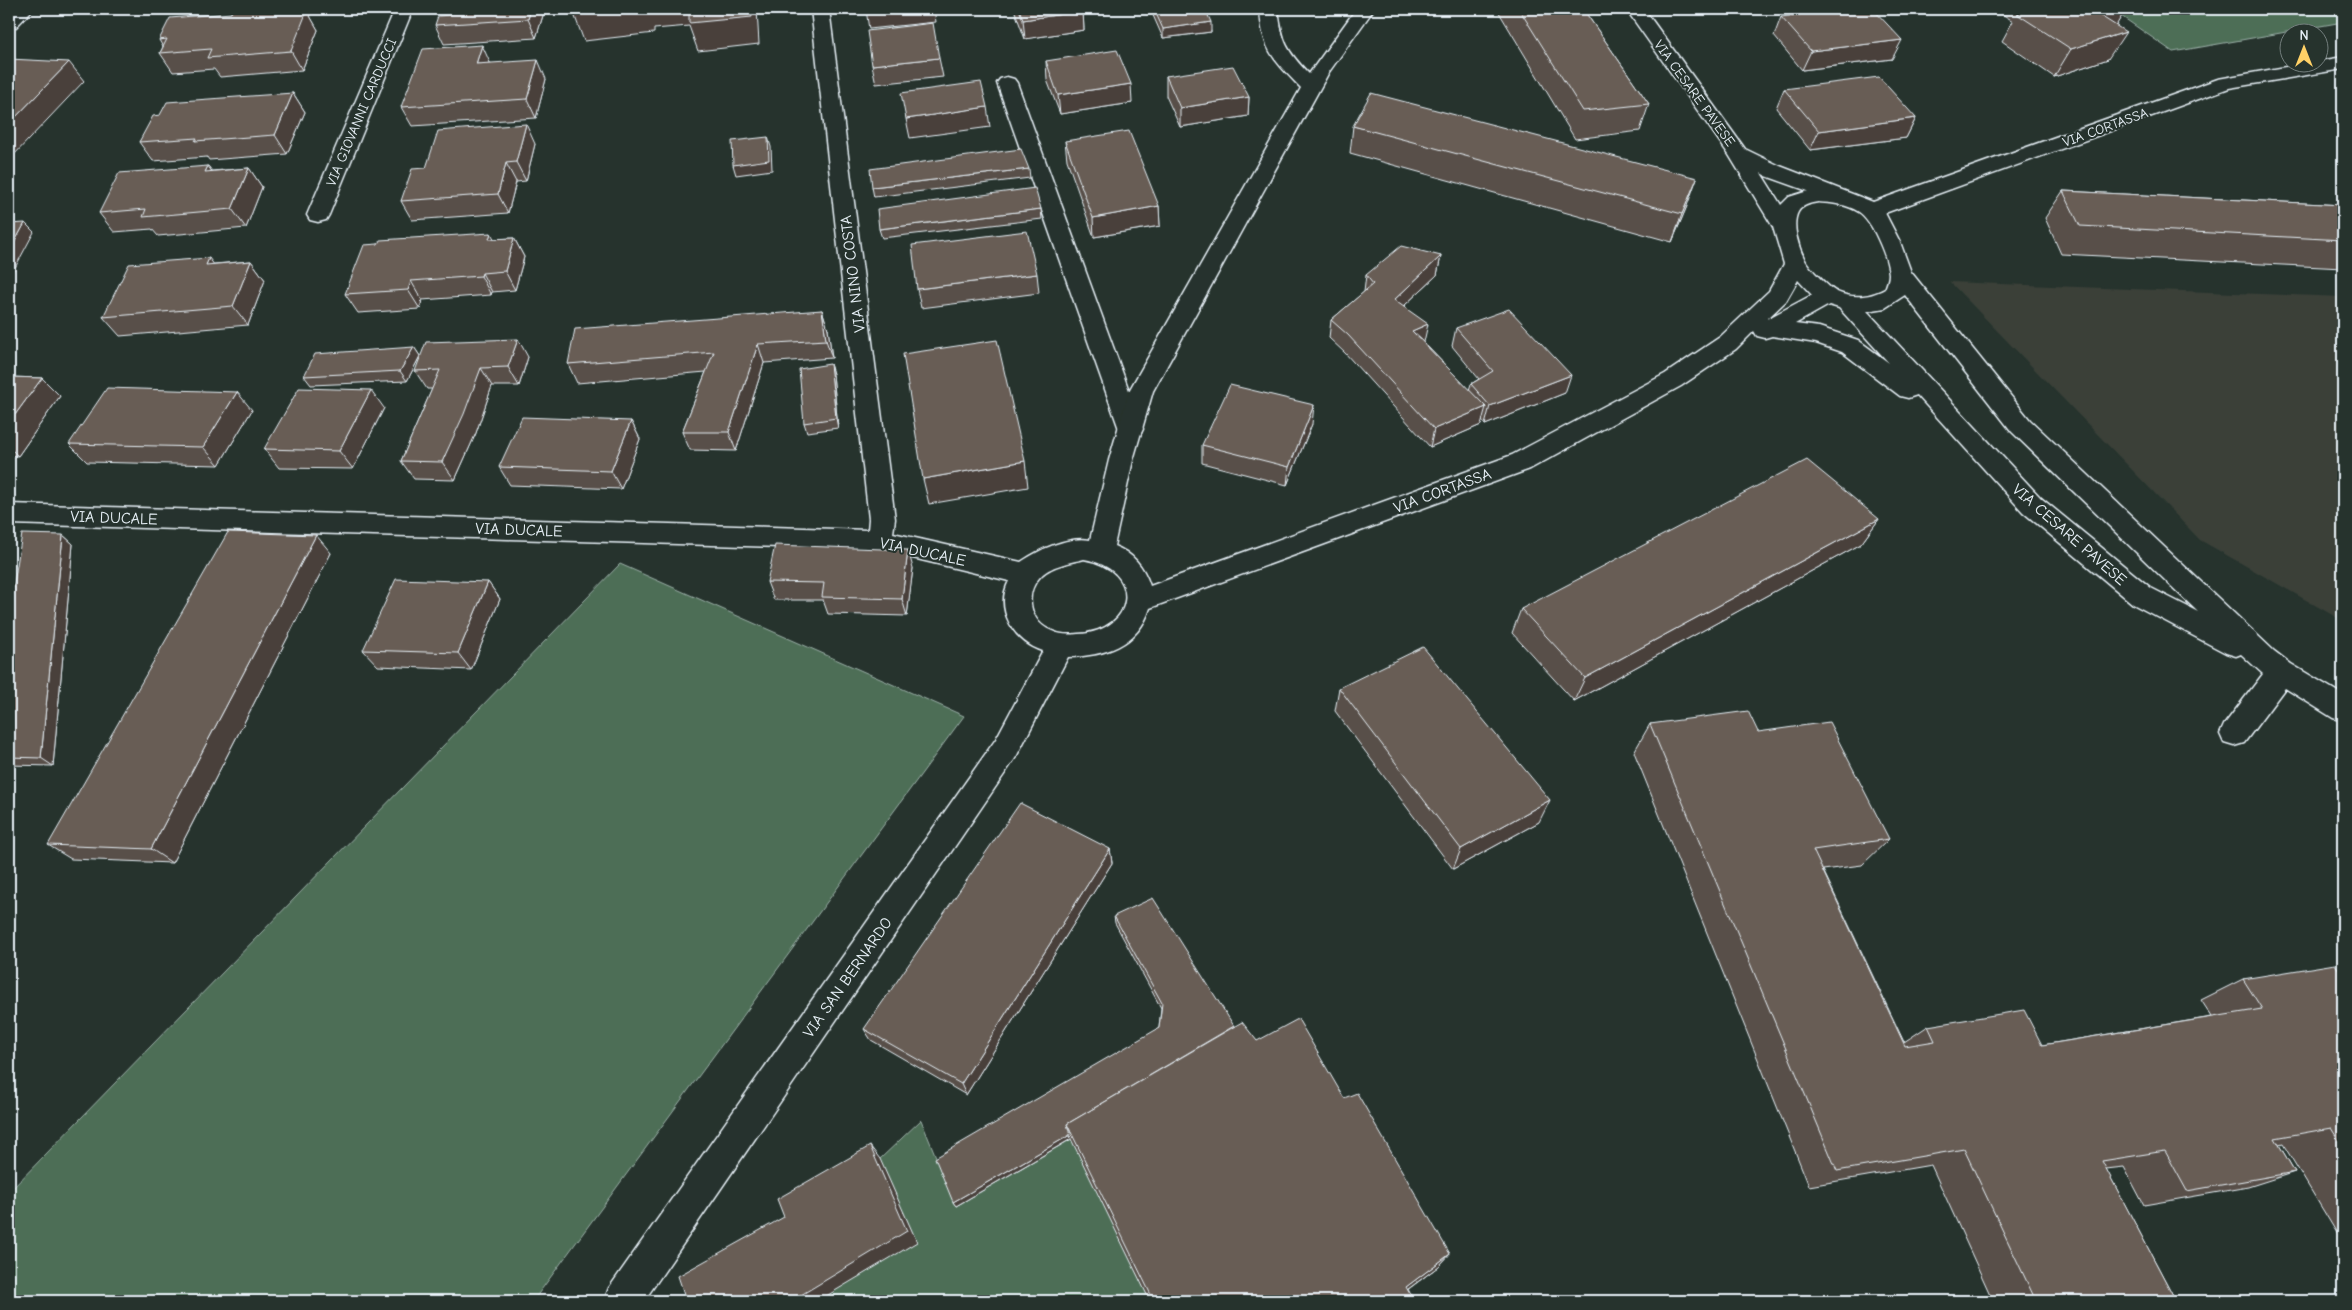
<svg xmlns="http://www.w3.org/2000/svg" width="2352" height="1310" viewBox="0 0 2352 1310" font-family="'Comic Neue',sans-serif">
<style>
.built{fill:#3a4039}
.green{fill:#4e6e57;stroke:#9bb0a8}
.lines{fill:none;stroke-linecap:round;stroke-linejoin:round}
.service-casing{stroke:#e8f1f8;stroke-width:3}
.minor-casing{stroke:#e8f1f8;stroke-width:3}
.tertiary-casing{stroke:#e8f1f8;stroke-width:3}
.service{fill:#26332d;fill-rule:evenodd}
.minor{fill:#26332d;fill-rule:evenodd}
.tertiary{fill:#26332d;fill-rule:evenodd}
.wall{fill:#595048;stroke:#e8f1f8}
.shaded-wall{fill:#49413b;stroke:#e8f1f8}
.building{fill:#685d54;stroke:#e8f1f8}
.labels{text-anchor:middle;stroke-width:4;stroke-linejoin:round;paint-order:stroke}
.far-street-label{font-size:14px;fill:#e8f1f8;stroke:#26332d}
.street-label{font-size:16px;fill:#e8f1f8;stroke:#26332d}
</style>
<rect width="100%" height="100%" fill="#26332d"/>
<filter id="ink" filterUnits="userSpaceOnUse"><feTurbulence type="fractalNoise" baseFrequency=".02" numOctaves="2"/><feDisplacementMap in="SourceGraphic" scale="10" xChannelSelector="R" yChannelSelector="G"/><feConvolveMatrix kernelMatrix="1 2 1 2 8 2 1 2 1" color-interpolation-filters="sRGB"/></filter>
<g filter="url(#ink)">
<polygon class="built" points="1950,282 2343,297 2343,621 2200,540"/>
<g class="green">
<polygon points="2111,9 2343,9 2343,22 2173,52"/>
<polygon points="620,564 964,716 533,1301 9,1301 9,1192"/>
<polygon points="1239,1042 1350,1111 1439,1266 1397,1298 1398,1301 701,1301 797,1228 790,1210 880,1159 921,1120 956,1206"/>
</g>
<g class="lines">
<g class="service-casing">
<polygon id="service" points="1007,77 1014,79 1017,83 1143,429 1140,435 1131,438 1122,435 1119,429 997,83 1000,79"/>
</g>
<g class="minor-casing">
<g id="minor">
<polygon points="395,9 413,9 329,215 326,220 318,222 310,220 307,215"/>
<path d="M811 9H829L895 519 893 533 1021 562C1039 550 1068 536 1090 540L1109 460 1129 391 1301 88C1274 60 1262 50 1260 9H1278C1282 42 1286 50 1309 74L1356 9H1374L1329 72 1153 391 1133 460 1114 546C1133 553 1144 567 1150 586L1512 455 1665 374 1720 337 1769 291 1784 264 1773 227 1729 155 1626 9H1644L1745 149 1780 166 1873 202 2218 79 2343 57V69L2229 88 1885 213 1900 242 1911 272 2030 420 2274 651 2291 664 2343 695V721L2333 718 2285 688 2244 743 2234 746 2224 743 2220 734 2224 725 2263 674 2241 654 2236 656 2226 653 2133 604 2023 512 1917 395 1908 398 1900 396 1842 352 1816 343 1772 336 1765 338 1757 336 1754 331 1736 349 1681 386 1530 469 1150 608C1138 646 1104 656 1068 657L1016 757 644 1301H604L609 1288 996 739 1043 651C1015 642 994 610 1009 581L879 550 9 524V504L868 530 869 519ZM1761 173 1766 176 1808 191 1789 197 1781 205ZM1818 202C1832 203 1847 204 1859 212 1872 220 1888 258 1889 274 1889 279 1887 284 1885 289 1871 297 1853 299 1837 292 1831 290 1808 267 1805 260 1799 248 1791 225 1798 212 1802 205 1811 203 1818 202ZM1798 280 1812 295 1767 319 1786 301ZM1905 295 2012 432 2198 612 2151 588 2041 498 1867 311 1885 308ZM1829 305 1839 308 1889 363 1858 340 1819 327 1795 324ZM1084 559C1145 570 1135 632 1078 634 1068 635 1061 635 1052 631 1030 623 1024 595 1039 578 1050 565 1069 563 1084 559Z"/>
</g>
</g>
<g class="tertiary-casing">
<polygon id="tertiary" points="14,9 33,9 16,27 9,29 9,13"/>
</g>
<use href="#service" class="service"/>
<use href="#minor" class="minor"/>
<use href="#tertiary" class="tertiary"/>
</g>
<g class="wall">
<polygon points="233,9 306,9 318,30 302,70 220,77 214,69 173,72 160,53 163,47 159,40 231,13"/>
<polygon points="545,9 536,38 444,44 435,25"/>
<polygon points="1014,9 1082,9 1083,11 1084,30 1025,39"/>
<polygon points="1152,9 1205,9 1211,32 1163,38 1152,13"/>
<polygon points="1497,9 1583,9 1649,104 1640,131 1575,139"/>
<polygon points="1994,9 2126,9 2116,25 2108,59 2054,77 2002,41 2013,21"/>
<polygon points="1781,17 1892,59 1802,70 1774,36"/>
<polygon points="939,58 943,77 876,84 872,65"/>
<polygon points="1046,61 1132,103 1060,114 1047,80"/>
<polygon points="490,63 546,79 536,118 412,126 401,107"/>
<polygon points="1166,76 1249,97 1248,116 1180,127 1166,96"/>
<polygon points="1784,89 1916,118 1906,138 1810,150 1776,108"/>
<polygon points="293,93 305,112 287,154 209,160 207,157 153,161 139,142 160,115"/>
<polygon points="1353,126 1687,206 1672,242 1350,153"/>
<polygon points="1065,141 1159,206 1160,226 1094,237 1067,160"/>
<polygon points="535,144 526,181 516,182 508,213 412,220 401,201 426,168"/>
<polygon points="208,166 212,171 249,168 262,187 246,228 158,236 152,229 114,232 99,213"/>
<polygon points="1029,169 1030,178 874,197 872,187"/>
<polygon points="2063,191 2343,205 2343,268 2061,254 2045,218"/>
<polygon points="1041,209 1042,219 882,238 879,229"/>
<polygon points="514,238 524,257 515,290 492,292 491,295 422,300 420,309 358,313 345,294 494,239"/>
<polygon points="1441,256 1437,275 1404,306 1424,343 1469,390 1471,384 1479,379 1452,346 1456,328 1565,393 1485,425 1482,421 1481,425 1430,447 1345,353 1329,338 1331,320 1364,292 1366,275"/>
<polygon points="251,261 265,280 248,325 120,336 103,317 214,264"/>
<polygon points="1037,274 1039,293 921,308 917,289"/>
<polygon points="822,310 828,329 832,358 764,363 736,451 690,450 682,432 706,372 577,383 568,364"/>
<polygon points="414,347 420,356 407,381 311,385 304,376"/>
<polygon points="528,357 519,386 492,386 476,433 455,480 414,479 401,461 432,389 427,389 415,371"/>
<polygon points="830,364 833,374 838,428 807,432 804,423"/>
<polygon points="9,377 42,378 60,396 18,456 9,455"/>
<polygon points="384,408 353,469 279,468 264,449"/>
<polygon points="252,410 219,465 87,462 69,444"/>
<polygon points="631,421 640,439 621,489 510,485 499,467"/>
<polygon points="1312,424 1287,485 1202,463 1202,445"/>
<polygon points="1879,519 1861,544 1574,701 1512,633 1521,609"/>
<polygon points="63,535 73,544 53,766 9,765 9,615"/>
<polygon points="331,553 172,863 71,859 48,845"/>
<polygon points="913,568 907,616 828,614 823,600 774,600 767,582"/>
<polygon points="488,582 500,599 471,670 378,666 363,650"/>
<polygon points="1339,688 1539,822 1453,869 1335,711"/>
<polygon points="1650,724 1758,732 1889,839 1862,865 1823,870 1904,1042 1928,1026 2042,1045 2212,1017 2201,1000 2243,979 2343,976 2343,1243 2283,1144 2279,1145 2295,1172 2248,1187 2144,1205 2124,1167 2106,1169 2176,1301 1993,1301 1931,1165 1809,1186 1634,752"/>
<polygon points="1110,849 1112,863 966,1095 871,1040 864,1029"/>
<polygon points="1114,916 1234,1026 1257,1041 1344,1098 1450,1254 1439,1266 1408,1289 1414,1301 1150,1301 1071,1139 956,1206 953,1202 1159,1028 1161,1008 1115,923"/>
</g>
<g class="shaded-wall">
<polygon points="297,9 306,9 318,30 302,70 291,51 295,12"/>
<polygon points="531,9 545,9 536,38 528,19"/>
<polygon points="619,9 757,9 759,44 698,51 689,26 654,29 654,33 584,41 574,14"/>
<polygon points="879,9 934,9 936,22 869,29 866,10"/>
<polygon points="2120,9 2126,9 2111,34 2099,15"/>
<polygon points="1083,11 1084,30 1025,39 1023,20"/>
<polygon points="1211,22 1211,32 1163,38 1163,29"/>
<polygon points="2126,32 2108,59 2054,77 2071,49"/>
<polygon points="1902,40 1892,59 1802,70 1811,51"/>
<polygon points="482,45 491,65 476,64"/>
<polygon points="538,60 546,79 536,118 527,99"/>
<polygon points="69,62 84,81 12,157 9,153 9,124"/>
<polygon points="1131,84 1132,103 1060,114 1058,95"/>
<polygon points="293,93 305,112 287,154 275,135"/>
<polygon points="1249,97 1248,116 1180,127 1180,108"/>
<polygon points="987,107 990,127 910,138 906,119"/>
<polygon points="1916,118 1906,138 1810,150 1819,131"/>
<polygon points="526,124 535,144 526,181 516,162"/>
<polygon points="768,137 771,147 772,170 736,175 733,165"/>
<polygon points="506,163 516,182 508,213 498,194"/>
<polygon points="208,166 221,185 205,172"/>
<polygon points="249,168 262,187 246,228 232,209"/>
<polygon points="1697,178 1687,206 1672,242 1682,214"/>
<polygon points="1159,206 1160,226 1094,237 1093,218"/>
<polygon points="25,223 34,232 9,279 9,252"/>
<polygon points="491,233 501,252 489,239"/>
<polygon points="514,238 524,257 515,290 505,271"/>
<polygon points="1441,256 1437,275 1390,319 1394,300"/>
<polygon points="209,258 223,277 206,265"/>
<polygon points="251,261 265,280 248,325 233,306"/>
<polygon points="482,273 492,292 491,295 481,276"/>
<polygon points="411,281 422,300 420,309 408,290"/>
<polygon points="822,310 828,329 832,358 826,340"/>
<polygon points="1428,324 1424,342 1412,331"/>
<polygon points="518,339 528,357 519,386 508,367"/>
<polygon points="758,344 764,363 736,451 729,432"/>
<polygon points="414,347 420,356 407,381 400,371"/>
<polygon points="830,364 833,374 838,428 836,418"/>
<polygon points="481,368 492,386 476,433 455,480 442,462"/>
<polygon points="1571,375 1565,393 1485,425 1490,406"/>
<polygon points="42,378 60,396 18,456 9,447 9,423"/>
<polygon points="371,390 384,408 353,469 339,451"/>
<polygon points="237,392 252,410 219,465 203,447"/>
<polygon points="1314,405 1312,424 1287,485 1289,467"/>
<polygon points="1486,407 1481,425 1430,447 1434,429"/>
<polygon points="631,421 640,439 621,489 611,471"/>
<polygon points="1025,461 1028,487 929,504 923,479"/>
<polygon points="1879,519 1861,544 1574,701 1585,678"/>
<polygon points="63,535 73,544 53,766 41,758"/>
<polygon points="316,535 331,553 172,863 151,849"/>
<polygon points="908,550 913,568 907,616 902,599"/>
<polygon points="488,582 500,599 471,670 458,653"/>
<polygon points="1550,800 1539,822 1453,869 1461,849"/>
<polygon points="1110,849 1112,863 966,1095 961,1084"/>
<polygon points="1070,1135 1071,1139 956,1206 953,1202"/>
<polygon points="870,1146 880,1159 917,1242 818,1301 791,1301"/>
<polygon points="1450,1254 1439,1266 1396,1298 1406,1287"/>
</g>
<g class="building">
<polygon points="233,9 297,9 295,12 307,11 291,51 207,58 211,49 160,53 167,39 159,40 170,18 231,13"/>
<polygon points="452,9 531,9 528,19 435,25 438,16 450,15"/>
<polygon points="574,9 619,9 574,14"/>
<polygon points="689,9 751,9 752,17 689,23"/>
<polygon points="865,9 879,9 866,10"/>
<polygon points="1019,9 1082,9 1083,11 1023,20"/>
<polygon points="1154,9 1205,9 1211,22 1163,29"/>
<polygon points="1519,9 1583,9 1649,104 1583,111"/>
<polygon points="1845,9 1873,9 1902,40 1811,51 1781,17"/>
<polygon points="2033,9 2120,9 2099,15 2126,32 2071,49 2017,14"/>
<polygon points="933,23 939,58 872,65 867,31"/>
<polygon points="482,45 476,64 538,60 527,99 401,107 423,49"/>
<polygon points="1117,50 1131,84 1058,95 1046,61"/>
<polygon points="9,59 69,62 9,124"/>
<polygon points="1233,66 1249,97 1180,108 1166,76"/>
<polygon points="1879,77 1916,118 1819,131 1784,89"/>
<polygon points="981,82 987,107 906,119 901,93"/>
<polygon points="293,93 275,135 195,141 197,138 139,142 153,116 160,115 167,102"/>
<polygon points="1371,93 1697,178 1682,214 1353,126"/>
<polygon points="526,124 516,162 506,163 498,194 401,201 412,169 426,168 438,131"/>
<polygon points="1129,131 1159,206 1093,218 1065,141"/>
<polygon points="768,137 769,160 733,165 732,141"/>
<polygon points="1021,149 1029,169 872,187 870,169"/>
<polygon points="208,166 205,172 249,168 232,209 143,217 146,209 99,213 119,173"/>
<polygon points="1035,188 1041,209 879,229 877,209"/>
<polygon points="2063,191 2343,205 2343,240 2080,226"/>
<polygon points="25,223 9,252 9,224"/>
<polygon points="1027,231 1037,274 917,289 912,245"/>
<polygon points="491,233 489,239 514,238 505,271 482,273 481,276 411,281 408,290 345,294 364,245 378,244 380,240"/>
<polygon points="1401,246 1441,256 1394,300 1428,324 1412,331 1486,407 1434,429 1348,335 1331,320 1373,284 1366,275"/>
<polygon points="209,258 206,265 251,261 233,306 103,317 129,264"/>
<polygon points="1509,309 1571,375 1490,406 1471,384 1493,371 1456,328"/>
<polygon points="822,310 826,340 758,344 729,432 682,432 714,352 568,364 575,329"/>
<polygon points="518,339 508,367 481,368 464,414 442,462 401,461 440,370 415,371 426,342"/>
<polygon points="997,340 1025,461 923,479 903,354"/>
<polygon points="414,347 400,371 304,376 315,354"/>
<polygon points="830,364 836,418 804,423 799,369"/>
<polygon points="9,377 42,378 9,423"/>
<polygon points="1230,385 1314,405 1289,467 1202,445"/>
<polygon points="107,388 237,392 203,447 69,444"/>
<polygon points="299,388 371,390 339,451 264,449"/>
<polygon points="522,417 631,421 611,471 499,467"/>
<polygon points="1807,460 1879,519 1585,678 1521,609"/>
<polygon points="228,532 316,535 151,849 48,845"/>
<polygon points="22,534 63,535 41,758 9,757 9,615"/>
<polygon points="775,545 908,550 902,599 822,597 824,583 767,582"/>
<polygon points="396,579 488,582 458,653 363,650"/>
<polygon points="1423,647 1550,800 1461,849 1339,688"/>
<polygon points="1748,711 1758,732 1829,722 1889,839 1813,850 1905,1046 1935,1041 1928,1026 2024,1010 2042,1045 2262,1009 2243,979 2335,964 2343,976 2343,1147 2331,1128 2275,1138 2295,1172 2187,1191 2165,1151 2102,1161 2176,1301 2036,1301 1964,1149 1837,1171 1650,724"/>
<polygon points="1020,803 1110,849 961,1084 864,1029"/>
<polygon points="1153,898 1234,1026 1067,1124 1070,1135 953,1202 935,1158 1159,1028 1162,1003 1114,916"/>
<polygon points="1298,1019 1344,1098 1357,1093 1450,1254 1406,1287 1414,1301 1154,1301 1067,1124 1242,1022 1257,1041"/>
<polygon points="870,1146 907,1231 791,1301 684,1301 686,1300 678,1276 784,1217 777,1199"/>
</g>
</g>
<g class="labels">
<g class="far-street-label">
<text transform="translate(1695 93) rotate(54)" y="5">VIA CESARE PAVESE</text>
<text transform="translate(361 112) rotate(-67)" y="5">VIA GIOVANNI CARDUCCI</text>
<text transform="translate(2105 127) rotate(-20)" y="5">VIA CORTASSA</text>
</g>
<g class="street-label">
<text transform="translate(852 274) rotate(-97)" y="6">VIA NINO COSTA</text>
<text transform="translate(1442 490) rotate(-20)" y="6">VIA CORTASSA</text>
<text transform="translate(114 517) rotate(2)" y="6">VIA DUCALE</text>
<text transform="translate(519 529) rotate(2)" y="6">VIA DUCALE</text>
<text transform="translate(2070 534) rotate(41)" y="6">VIA CESARE PAVESE</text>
<text transform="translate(923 551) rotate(12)" y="6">VIA DUCALE</text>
<text transform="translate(847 977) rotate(-55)" y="6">VIA SAN BERNARDO</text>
</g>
</g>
<rect width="2352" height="1310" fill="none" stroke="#26332d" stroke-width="30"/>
<rect x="15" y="15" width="2322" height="1280" fill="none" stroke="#e8f1f8" stroke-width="2" filter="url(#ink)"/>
<g transform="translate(2304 48)"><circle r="24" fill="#26332d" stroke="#747f7e"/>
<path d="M0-4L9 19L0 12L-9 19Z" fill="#ffd166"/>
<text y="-8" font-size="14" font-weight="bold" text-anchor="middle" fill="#e8f1f8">N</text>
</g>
</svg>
